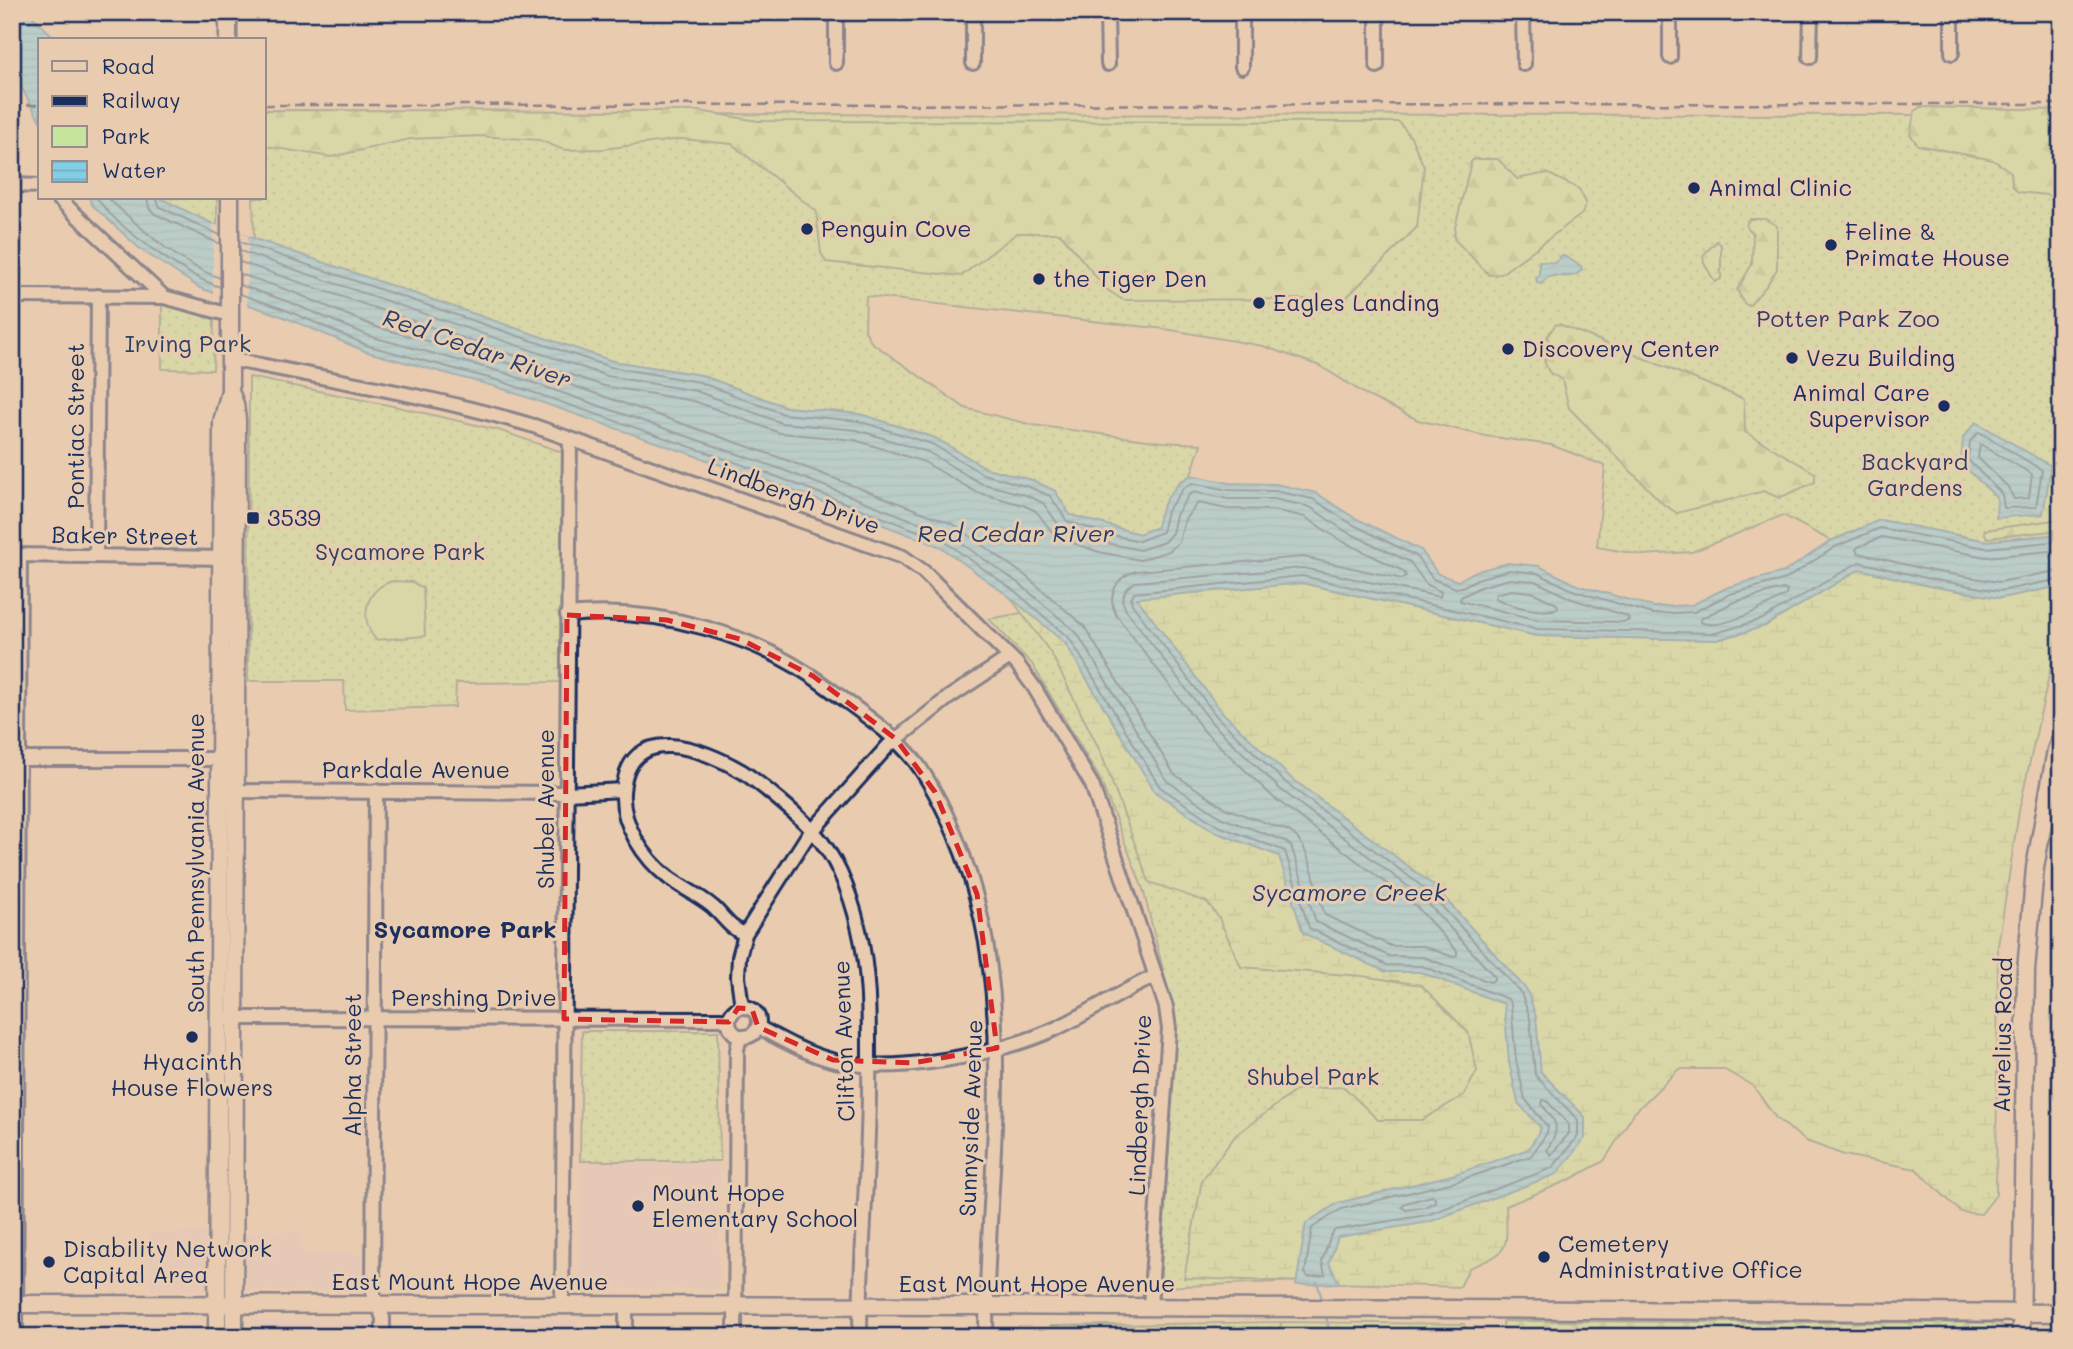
<svg xmlns="http://www.w3.org/2000/svg" width="2073" height="1349" viewBox="0 0 2073 1349" font-family="Mali,sans-serif">
<style>
.built{fill:#e2c4be}
.green{fill:url(#green-dots);stroke:#708a7c;stroke-width:2}
.forest{fill:url(#forest-firs);stroke:#708a7c;stroke-width:2}
.wetland{fill:url(#wetland-marsh);stroke:#708a7c;stroke-width:2}
.cemetery{fill:url(#cemetery-stones);stroke:#708a7c;stroke-width:2}
.pitch{fill:#c6e49b;stroke:#708a7c;stroke-width:2}
.water{fill:url(#water-rules);stroke:#598eae;stroke-width:2}
.pier{fill:#e9ccb0}
.lines{fill:none;stroke-linecap:round;stroke-linejoin:round}
.shore{stroke:#456f94;stroke-width:2}
.stream{stroke:#598eae;stroke-width:2.5}
.street-casing{stroke:#1b2f5e;stroke-width:18}
.secondary-casing{stroke:#1b2f5e;stroke-width:21}
.street{stroke:#e9ccb0;stroke-width:12}
.secondary{stroke:#e9ccb0;stroke-width:16}
.rail{stroke:#1b2f5e;stroke-width:2.5;stroke-dasharray:10 5;stroke-linecap:butt}
.marked{fill:none;stroke:#d62828;stroke-width:5;stroke-dasharray:14 9;stroke-linejoin:round}
.poi-dot{fill:#1b2f5e;stroke:#e9ccb0;stroke-width:2.5}
.labels{text-anchor:middle;stroke-width:6;stroke-linejoin:round;paint-order:stroke}
.poi-label{font-size:23px;fill:#1b2f5e;stroke:#e9ccb0;text-anchor:start}
.park-label{font-size:23px;fill:#2c4164;stroke:#e9ccb0}
.street-label{font-size:23px;fill:#1b2f5e;stroke:#e9ccb0}
.water-label{font-size:24px;font-style:italic;fill:#253f6b;stroke:#e9ccb0}
.neighbourhood-label{font-size:24px;font-weight:bold;fill:#1b2f5e;stroke:#e9ccb0}
</style>
<defs>
<pattern id="green-dots" width="8" height="8" patternUnits="userSpaceOnUse" patternTransform="scale(1.75)"><rect width="8" height="8" fill="#c6e49b"/><path d="M2 2h.1M6 6h.1" fill="none" stroke="#aac488" stroke-width="1.8" stroke-linecap="round"/></pattern>
<pattern id="forest-firs" width="22" height="20" patternUnits="userSpaceOnUse" patternTransform="scale(1.75)"><rect width="22" height="20" fill="#c6e49b"/><path d="M5 1l3.5 6h-7zM16 11l3.5 6h-7z" fill="#aac488"/></pattern>
<pattern id="wetland-marsh" width="20" height="14" patternUnits="userSpaceOnUse" patternTransform="scale(1.75)"><rect width="20" height="14" fill="#c6e49b"/><path d="M1 5h8M5 5V1M11 12h8M15 12V8" fill="none" stroke="#aac488"/></pattern>
<pattern id="cemetery-stones" width="16" height="16" patternUnits="userSpaceOnUse" patternTransform="scale(1.75)"><rect width="16" height="16" fill="#c6e49b"/><path d="M2 7V4a2 2 0 0 1 4 0v3zM10 15v-3a2 2 0 0 1 4 0v3z" fill="#aac488"/></pattern>
<pattern id="water-rules" width="6" height="5" patternUnits="userSpaceOnUse" patternTransform="scale(1.75)"><rect width="6" height="5" fill="#83cee4"/><path d="M0 2.5h6" fill="none" stroke="#71b1c6"/></pattern>
</defs>
<rect width="100%" height="100%" fill="#e9ccb0"/>
<filter id="ink" filterUnits="userSpaceOnUse"><feTurbulence type="fractalNoise" baseFrequency=".0143" numOctaves="2"/><feDisplacementMap in="SourceGraphic" scale="14" xChannelSelector="R" yChannelSelector="G"/><feConvolveMatrix kernelMatrix="1 2 1 2 8 2 1 2 1" color-interpolation-filters="sRGB"/></filter>
<g filter="url(#ink)">
<g class="built">
<polygon points="579,1029 720,1030 719,1289 579,1289"/>
<polygon points="301,1230 303,1252 362,1253 363,1291 243,1291 244,1232"/>
<polygon points="149,1232 206,1233 206,1290 149,1290"/>
<polygon points="303,1319 373,1320 373,1337 303,1337"/>
<rect x="250" y="1320" width="52" height="17"/>
<rect x="488" y="1320" width="90" height="17"/>
<rect x="122" y="1325" width="84" height="12"/>
</g>
<g class="green">
<polygon points="264,114 2061,115 2061,534 1987,541 1880,520 1831,541 1783,515 1692,552 1643,555 1597,547 1605,466 1551,445 1485,436 1418,420 1370,397 1320,366 1263,346 1165,329 866,296 865,330 871,342 965,408 1033,425 1162,442 1201,444 1191,475 1178,483 1158,527 1139,534 1070,515 1055,491 1032,480 986,468 935,438 860,414 786,407 701,375 612,361 254,239 253,198 264,198"/>
<polygon points="160,198 217,198 217,226 163,201"/>
<polygon points="162,304 214,319 213,370 162,369"/>
<polygon points="249,377 398,407 498,430 562,452 560,682 456,683 455,707 345,710 344,681 248,681"/>
<polygon points="1050,608 1496,988 1523,1090 1303,1281 1160,1287 1176,1022 1143,889 1100,779 1032,664 989,619"/>
<polygon points="582,1031 718,1031 720,1161 580,1161"/>
<polygon points="1282,1322 1276,1337 1051,1337 1051,1326"/>
</g>
<g class="forest">
<polygon points="1920,107 2061,110 2061,200 2047,195 2018,192 2012,185 2011,172 1993,160 1918,145 1910,134 1915,111"/>
<polygon points="264,110 699,111 758,121 1399,122 1412,139 1424,167 1417,227 1345,299 1123,300 1106,289 1060,233 1017,233 961,276 826,262 821,253 816,211 732,144 682,139 603,149 564,150 539,140 479,136 410,139 331,157 264,146"/>
<polygon points="1474,159 1498,159 1517,179 1547,173 1579,189 1586,203 1582,214 1501,274 1489,275 1454,239 1455,228 1471,162"/>
<polygon points="1749,219 1765,219 1777,226 1777,269 1767,285 1749,306 1744,303 1737,290 1752,264 1753,233 1746,226"/>
<polygon points="1717,241 1721,245 1721,279 1715,282 1704,263 1703,255"/>
<polygon points="1559,324 1744,399 1745,432 1815,473 1815,482 1779,498 1764,491 1677,513 1663,504 1569,408 1562,380 1549,372 1544,361 1551,345 1547,337 1555,325"/>
<polygon points="2061,519 2061,530 1987,538 1984,532 1985,530"/>
</g>
<g class="wetland">
<path d="M1860 569 1929 586 2000 598 2061 586V621L2019 811 1998 946 1996 1195 1981 1214 1961 1212 1916 1169 1844 1155 1806 1141 1776 1118 1753 1086 1723 1069H1679L1634 1113 1604 1161 1569 1180 1506 1206C1507 1249 1511 1252 1469 1268L1460 1287 1184 1278 1202 1180 1236 1135 1298 1089 1344 1087 1378 1120H1422L1464 1095 1477 1071 1468 1032 1421 985 1362 976 1241 967 1219 918 1207 902 1149 882 1101 753 1052 655 1011 598H1136L1302 583 1537 636 1717 640 1765 626Z"/>
<polygon points="1282,1322 1464,1324 1467,1337 1276,1337"/>
</g>
<polygon class="cemetery" points="1503,1321 1999,1323 2008,1331 2008,1337 1504,1337"/>
<path class="pitch" d="M393 581 412 582 423 588 425 636 376 640C358 618 366 588 393 581Z"/>
<g class="water">
<polygon points="12,12 28,12 57,40 40,40 40,121 12,71"/>
<path d="M89 198H160L217 226 612 361 701 375 786 407 860 414 935 438 986 468 1032 480 1055 491 1070 515 1139 534 1157 527C1161 504 1171 488 1191 475L1229 483 1276 484 1316 493 1353 517 1421 550 1438 574 1458 581 1474 572 1508 563 1539 566 1577 585 1654 607 1692 605 1728 587 1784 572 1831 541 1880 520 1987 541 2061 534V586L2000 598 1929 586 1860 569 1765 626 1717 640 1537 636 1302 583 1137 598 1222 712 1290 777 1433 885 1527 990 1536 1017 1541 1072 1585 1117V1138L1557 1174 1429 1222 1338 1237 1329 1263 1339 1283 1296 1285 1306 1223 1338 1203 1456 1174 1529 1149 1541 1128 1518 1103 1509 1062 1504 1004 1420 972H1386L1303 933 1279 856 1215 832 1155 792 1065 643 1011 598 941 547 773 483 497 387 367 352 284 317 200 288 140 249 93 206Z"/>
<path d="M1562 255 1581 266 1582 270C1566 285 1555 266 1541 284L1537 283 1536 277 1539 276V261L1555 263Z"/>
<polygon points="1976,422 2051,466 2043,514 1996,518 1997,498 1961,463 1963,438"/>
</g>
<polygon class="pier" points="213,224 248,236 247,308 213,296"/>
<g class="lines">
<g class="shore">
<path d="M97 198C117 228 186 276 220 287"/>
<path d="M108 198C141 228 177 263 220 278"/>
<polyline points="147,198 149,208 155,214 220,244"/>
<polyline points="156,198 160,207 220,235"/>
<polyline points="240,242 610,367 699,382 784,414 858,421 932,444 983,474 1029,487 1050,496 1067,521 1104,533 1139,541 1162,532 1167,511 1183,489 1192,483 1228,490 1275,491 1313,499 1350,523 1416,556 1433,579 1456,588 1462,587 1477,579 1509,570 1537,573 1575,591 1653,614 1694,612 1730,594 1786,579 1835,547 1880,528 1986,548 2061,541"/>
<polyline points="240,251 607,376 696,391 782,423 857,430 928,452 980,483 1026,495 1043,503 1061,528 1102,542 1140,550 1164,542 1172,533 1176,515 1189,495 1194,492 1228,499 1274,499 1310,507 1345,531 1410,562 1426,584 1441,592 1440,597 1303,568 1135,582 1126,589 1122,600 1126,610 1212,723 1280,789 1422,897 1494,976 1494,980 1490,982 1423,957 1389,956 1316,922 1291,846 1285,841 1222,818 1167,781 1077,633 1021,585 948,534 778,468 502,372 372,337 289,302 240,285"/>
<path d="M240 262 604 386 694 401 780 433 855 440 924 462 976 492 1023 505 1036 511 1056 537 1099 552 1140 560 1169 551 1179 542 1185 519 1198 503 1227 509 1273 510 1305 517 1340 540 1403 571 1406 576 1402 579 1303 557 1137 571C1115 576 1106 597 1117 616L1204 731 1273 797 1415 905 1457 951V955L1453 957 1423 946H1391L1325 915C1315 891 1312 844 1289 831L1227 809 1174 774 1084 626 1027 577 953 524 781 458 505 362 376 327 293 292 240 274"/>
<polyline points="240,294 286,310 369,346 500,381 775,476 944,541 1016,592 1070,639 1160,787 1218,826 1285,851 1309,928 1387,965 1422,966 1508,999 1511,1004 1516,1060 1525,1099 1548,1127 1547,1133 1531,1156 1458,1181 1341,1209 1312,1228 1305,1273 1308,1277 1325,1275 1322,1261 1331,1235 1335,1230 1427,1215 1552,1168 1578,1136 1578,1120 1535,1075 1530,1018 1521,993 1428,891 1285,782 1217,717 1132,604 1131,599 1134,593 1302,576 1538,629 1716,633 1763,619 1859,562 1930,579 1999,591 2061,579"/>
<polygon points="1979,432 2042,470 2036,507 2004,508 2002,494 1968,460 1970,441"/>
<polygon points="1980,444 2032,474 2029,498 2014,499 2008,487 1978,458"/>
<polyline points="2061,550 1986,557 1882,537 1858,547 1856,550 1858,553 1932,571 1999,582 2061,570"/>
<polygon points="1509,579 1535,581 1572,599 1627,616 1629,620 1625,622 1539,620 1460,601 1461,597 1480,587"/>
<path d="M1783 589 1787 591 1786 595C1767 606 1721 632 1700 622L1702 618 1734 602Z"/>
<path d="M1511 590 1532 592 1557 604 1558 608C1543 615 1510 606 1495 598L1496 594Z"/>
<path d="M1543 1100 1547 1101 1569 1125V1133L1551 1155 1547 1150C1560 1127 1559 1125 1542 1105Z"/>
<polygon points="1432,1196 1435,1198 1435,1202 1425,1207 1406,1210 1402,1207 1405,1203"/>
</g>
<g class="stream">
<polyline points="1317,1282 1323,1303"/>
<polyline points="1325,1313 1331,1337"/>
</g>
<g class="street-casing">
<g id="street">
<polyline points="1107,12 1108,64"/>
<polyline points="1242,12 1242,67"/>
<polyline points="1377,12 1377,66"/>
<polyline points="1523,12 1524,64"/>
<polyline points="1952,53 1952,12"/>
<polyline points="1670,57 1670,12"/>
<polyline points="1810,57 1811,12"/>
<polyline points="836,63 836,12"/>
<polyline points="973,63 973,12"/>
<polyline points="12,185 40,186"/>
<polyline points="58,198 164,297"/>
<polyline points="12,296 164,297 230,315"/>
<path d="M230 359C332 380 434 396 534 426L903 557 924 572 1017 664 1034 687 1092 785 1166 1007 1169 1029 1150 1307"/>
<polyline points="13,555 229,558"/>
<polyline points="96,556 98,296"/>
<path d="M567 615C659 606 758 634 831 690 860 712 892 732 915 761 932 784 944 809 955 835 1023 995 986 1169 986 1337"/>
<polyline points="20,759 229,759"/>
<polyline points="227,791 567,793 623,790"/>
<polyline points="376,791 373,1293 383,1318 383,1337"/>
<path d="M745 934C729 928 725 918 713 907 700 896 683 888 669 878 644 859 621 824 623 792 628 720 703 748 743 772 761 784 797 814 812 830 837 857 851 894 859 930 869 971 869 1013 869 1056 871 1150 860 1243 860 1337"/>
<polyline points="742,1007 738,977 739,957 745,934 806,838 888,746 948,698 1010,657"/>
<circle cx="744" cy="1022" r="15"/>
<polyline points="229,1018 721,1019 729,1022"/>
<path d="M758 1027C782 1040 805 1053 831 1060 891 1076 1001 1054 1057 1028 1091 1012 1121 991 1156 976"/>
<polyline points="562,1305 570,439"/>
<polyline points="626,1305 626,1337"/>
<polyline points="16,1337 20,555"/>
<polyline points="735,1337 737,1050 740,1036"/>
</g>
</g>
<g class="secondary-casing">
<g id="secondary">
<polyline points="228,12 228,40"/>
<polyline points="230,198 230,391 235,404 237,420 234,1337"/>
<polyline points="12,1304 986,1306 2061,1313"/>
<polyline points="217,1337 222,422 230,391"/>
<polyline points="2021,1337 2026,970 2035,868 2056,750 2061,737"/>
</g>
</g>
<use href="#street" class="street"/>
<use href="#secondary" class="secondary"/>
<g class="rail">
<polyline points="12,105 40,105"/>
<polyline points="264,105 2061,104"/>
</g>
</g>
</g>
<path d="M0 0H2073V1349H0ZM567 615 667 620 740 639 813 676 896 739 935 792 977 894 997 1048 913 1063 833 1060 758 1027 752 1009 738 1008 729 1022 564 1019Z" fill="#e9ccb0" fill-opacity=".55" fill-rule="evenodd"/>
<path class="marked" d="M567 615 667 620 740 639 813 676 896 739 935 792 977 894 997 1048 913 1063 833 1060 758 1027 752 1009 738 1008 729 1022 564 1019Z"/>
<g class="poi-dot">
<circle cx="1694" cy="188" r="7"/>
<circle cx="807" cy="229" r="7"/>
<circle cx="1831" cy="245" r="7"/>
<circle cx="1039" cy="279" r="7"/>
<circle cx="1259" cy="303" r="7"/>
<circle cx="1508" cy="349" r="7"/>
<circle cx="1792" cy="358" r="7"/>
<circle cx="1944" cy="406" r="7"/>
<rect x="246" y="511" width="14" height="14" rx="3.5"/>
<circle cx="192" cy="1037" r="7"/>
<circle cx="638" cy="1206" r="7"/>
<circle cx="1544" cy="1257" r="7"/>
<circle cx="49" cy="1262" r="7"/>
</g>
<g class="labels">
<g class="poi-label">
<text x="1708" y="196">Animal Clinic</text>
<text x="821" y="237">Penguin Cove</text>
<text x="1845" y="240">Feline &amp;<tspan x="1845" dy="26">Primate House</tspan></text>
<text x="1053" y="287">the Tiger Den</text>
<text x="1273" y="311">Eagles Landing</text>
<text x="1522" y="357">Discovery Center</text>
<text x="1806" y="366">Vezu Building</text>
<text x="1930" y="401" text-anchor="end">Animal Care<tspan x="1930" dy="26">Supervisor</tspan></text>
<text x="267" y="526">3539</text>
<text x="192" y="1070" text-anchor="middle">Hyacinth<tspan x="192" dy="26">House Flowers</tspan></text>
<text x="652" y="1201">Mount Hope<tspan x="652" dy="26">Elementary School</tspan></text>
<text x="1558" y="1252">Cemetery<tspan x="1558" dy="26">Administrative Office</tspan></text>
<text x="63" y="1257">Disability Network<tspan x="63" dy="26">Capital Area</tspan></text>
</g>
<g class="park-label">
<text x="1848" y="327">Potter Park Zoo</text>
<text x="188" y="352">Irving Park</text>
<text x="1915" y="470">Backyard<tspan x="1915" dy="26">Gardens</tspan></text>
<text x="400" y="560">Sycamore Park</text>
<text x="1313" y="1085">Shubel Park</text>
</g>
<g class="street-label">
<text transform="translate(76 426) rotate(-90)" y="8">Pontiac Street</text>
<text transform="translate(794 496) rotate(20)" y="8">Lindbergh Drive</text>
<text transform="translate(125 536) rotate(1)" y="8">Baker Street</text>
<text x="416" y="778">Parkdale Avenue</text>
<text transform="translate(546 809) rotate(-90)" y="8">Shubel Avenue</text>
<text transform="translate(196 863) rotate(-90)" y="8">South Pennsylvania Avenue</text>
<text x="474" y="1006">Pershing Drive</text>
<text transform="translate(2003 1035) rotate(-89)" y="8">Aurelius Road</text>
<text transform="translate(844 1041) rotate(-92)" y="8">Clifton Avenue</text>
<text transform="translate(353 1065) rotate(-90)" y="8">Alpha Street</text>
<text transform="translate(1140 1105) rotate(-88)" y="8">Lindbergh Drive</text>
<text transform="translate(971 1118) rotate(-88)" y="8">Sunnyside Avenue</text>
<text x="470" y="1290">East Mount Hope Avenue</text>
<text x="1037" y="1292">East Mount Hope Avenue</text>
</g>
<g class="water-label">
<text transform="translate(477 349) rotate(19)" y="8">Red Cedar River</text>
<text x="1016" y="542">Red Cedar River</text>
<text x="1349" y="901">Sycamore Creek</text>
</g>
<g class="neighbourhood-label">
<text x="465" y="938">Sycamore Park</text>
</g>
</g>
<rect width="2073" height="1349" fill="none" stroke="#e9ccb0" stroke-width="42"/>
<rect x="21" y="21" width="2031" height="1307" fill="none" stroke="#1b2f5e" stroke-width="2.5" filter="url(#ink)"/>
<rect x="38" y="38" width="228" height="161" fill="#e9ccb0" stroke="#978d8f" stroke-width="2"/>
<rect x="52" y="61" width="35" height="10" fill="#e9ccb0" stroke="#978d8f" stroke-width="2"/>
<text x="102" y="74" font-size="21" fill="#1b2f5e">Road</text>
<rect x="52" y="96" width="35" height="10" fill="#1b2f5e" stroke="#978d8f" stroke-width="2"/>
<text x="102" y="108" font-size="21" fill="#1b2f5e">Railway</text>
<rect x="52" y="126" width="35" height="21" fill="#c6e49b" stroke="#978d8f" stroke-width="2"/>
<text x="102" y="144" font-size="21" fill="#1b2f5e">Park</text>
<rect x="52" y="161" width="35" height="21" fill="url(#water-rules)" stroke="#978d8f" stroke-width="2"/>
<text x="102" y="178" font-size="21" fill="#1b2f5e">Water</text>
</svg>
